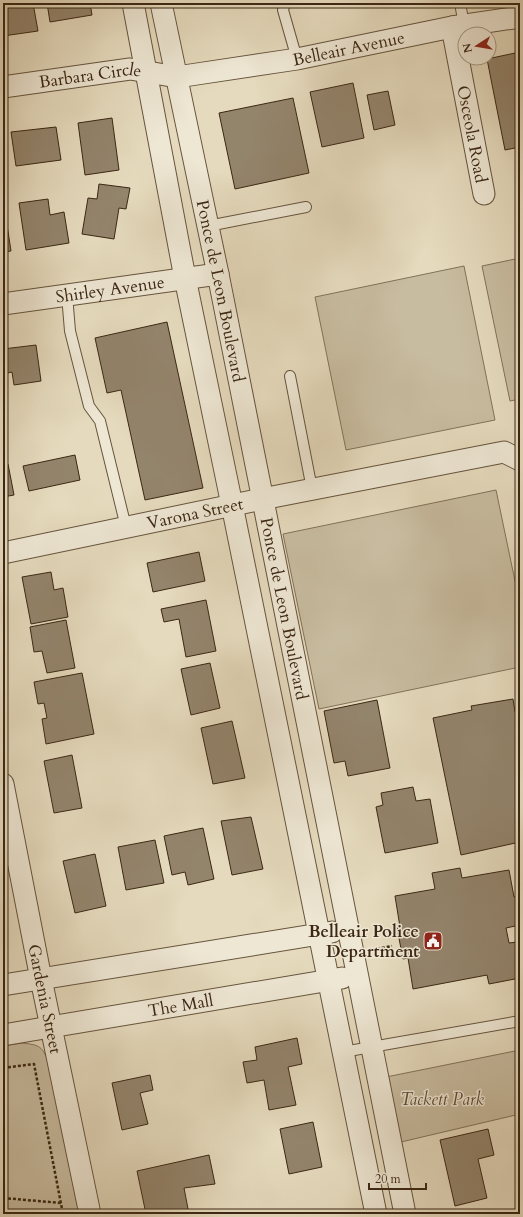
<svg xmlns="http://www.w3.org/2000/svg" width="523" height="1217" viewBox="0 0 523 1217" font-family="Cardo,serif">
<style>
.green{fill:#c8bca0;stroke:#82725a}
.building{fill:#93846c;stroke:#3b2714}
.lines{fill:none;stroke-linecap:round;stroke-linejoin:round}
.service-casing{stroke:#66543e;stroke-width:12}
.minor-casing{stroke:#66543e;stroke-width:23}
.path{stroke:#3b2714;stroke-width:2.5;stroke-dasharray:3 2;stroke-linecap:butt}
.service{stroke:#eee7d4;stroke-width:10}
.minor{stroke:#eee7d4;stroke-width:21}
.labels{text-anchor:middle;stroke-width:3;stroke-linejoin:round;paint-order:stroke}
.street-label{font-size:17px;fill:#3b2714;stroke:#eee7d4}
.poi-label{font-size:17px;font-weight:bold;fill:#3b2714;stroke:#eee7d4;text-anchor:end}
.park-label{font-size:17px;font-style:italic;fill:#5e4c37;stroke:#eee7d4}
</style>
<rect width="100%" height="100%" fill="#e5dabd"/>
<filter id="stains"><feTurbulence type="fractalNoise" baseFrequency=".005" numOctaves="4"/><feColorMatrix values="0 0 0 0 .2 0 0 0 0 .09 0 0 0 0 .02 0 0 0 .5 -.17"/></filter>
<radialGradient id="worn" r=".72"><stop offset=".6" stop-color="#630" stop-opacity="0"/><stop offset="1" stop-color="#630" stop-opacity=".3"/></radialGradient>
<g class="green">
<polygon points="520,258 520,399 510,401 482,266"/>
<polygon points="464,266 495,420 346,450 315,297"/>
<polygon points="496,490 520,605 520,667 319,709 283,534"/>
<path d="M22 1043C40 1045 42 1046 49 1063L79 1214H3V1046Z"/>
<polygon points="520,1050 520,1114 401,1142 386,1077"/>
</g>
<g class="building">
<polygon points="3,3 33,3 38,31 3,36"/>
<polygon points="47,3 90,3 92,15 50,22"/>
<polygon points="520,52 520,147 505,150 487,59"/>
<polygon points="353,83 364,138 322,147 310,92"/>
<polygon points="388,91 395,125 374,130 367,95"/>
<polygon points="293,98 309,173 235,189 219,113"/>
<polygon points="112,118 119,170 85,175 78,123"/>
<polygon points="56,127 61,160 16,166 11,132"/>
<polygon points="99,184 130,188 126,209 119,208 114,239 82,234 88,198 97,199"/>
<polygon points="48,199 50,215 64,212 69,243 26,250 19,203"/>
<polygon points="3,225 7,225 11,251 3,252"/>
<polygon points="167,322 203,488 145,500 121,390 107,393 95,338"/>
<polygon points="36,345 41,381 14,385 12,372 3,374 3,349"/>
<polygon points="75,455 80,480 29,491 23,466"/>
<polygon points="8,464 14,495 3,497 3,465"/>
<polygon points="199,552 205,581 153,592 147,563"/>
<polygon points="51,572 54,590 63,588 68,617 31,624 22,577"/>
<polygon points="206,600 216,651 186,657 179,619 164,622 161,609"/>
<polygon points="66,620 75,668 47,673 42,651 34,652 30,627"/>
<polygon points="210,663 220,708 191,715 181,669"/>
<polygon points="82,673 94,734 46,744 42,719 47,718 44,703 38,704 34,682"/>
<polygon points="513,699 515,712 520,712 520,842 461,855 433,718 472,710 471,706"/>
<polygon points="377,700 390,768 348,776 345,761 334,763 324,711"/>
<polygon points="232,721 245,778 213,784 201,728"/>
<polygon points="72,755 82,808 54,813 44,761"/>
<polygon points="413,787 416,801 430,799 438,843 385,853 376,807 383,805 381,793"/>
<polygon points="251,817 263,869 232,875 221,821"/>
<polygon points="203,828 214,879 188,885 185,872 172,875 164,836"/>
<polygon points="155,840 164,883 126,890 118,847"/>
<polygon points="95,854 106,906 75,913 63,861"/>
<polygon points="460,868 462,878 509,870 514,897 520,896 520,925 506,928 509,943 518,942 520,953 520,978 489,984 487,975 413,989 408,958 403,959 397,928 400,927 395,896 435,889 432,873"/>
<polygon points="297,1038 302,1064 288,1067 296,1105 269,1110 264,1080 247,1083 243,1062 257,1060 255,1047"/>
<polygon points="150,1075 153,1090 140,1093 148,1124 122,1130 112,1083"/>
<polygon points="313,1122 322,1167 289,1174 280,1129"/>
<polygon points="488,1129 494,1155 478,1159 487,1198 455,1206 440,1140"/>
<polygon points="209,1155 215,1184 184,1188 189,1214 146,1214 137,1171"/>
</g>
<g class="lines">
<g class="service-casing">
<g id="service">
<polyline points="285,3 283,10 297,59"/>
<polyline points="460,3 464,25"/>
<polyline points="208,226 306,207"/>
<polyline points="67,295 70,331 89,406 100,421 126,527"/>
<polyline points="290,376 312,489"/>
<polyline points="343,1052 520,1021"/>
</g>
</g>
<g class="minor-casing">
<g id="minor">
<polyline points="133,3 185,278 232,505 376,1214"/>
<path id="s1" d="M161 3 218 274 405 1214"/>
<path id="s2" d="M452 27 484 194"/>
<path id="s3" d="M3 87 130 69 177 77 297 59 452 27 520 17"/>
<path id="s4" d="M3 304 218 274"/>
<path id="s5" d="M3 553 262 499 504 452 520 460"/>
<path id="s6" d="M3 784 41 979 90 1214"/>
<polyline points="3,985 332,932"/>
<path id="s7" d="M3 1035 342 978"/>
</g>
</g>
<g class="path">
<polyline points="372,950 392,946"/>
<polyline points="3,1068 34,1064 63,1214"/>
<polyline points="3,1198 61,1203"/>
</g>
<use href="#service" class="service"/>
<use href="#minor" class="minor"/>
</g>
<defs>
<g id="civic-square" transform="scale(1)"><rect x="-9" y="-9" width="18" height="18" rx="4" fill="#8f2418" stroke="#eee7d4"/><path d="M-.6-6.5H3V-4.5H.6V-3L4-1V1h2V6H-6V1h2V-1L-.6-3ZM-1.2 2.5V6h2.4V2.5Z" fill="#fff"/></g>
</defs>
<g fill-rule="evenodd">
<use href="#civic-square" x="433" y="941"/>
</g>
<g class="labels">
<g class="street-label">
<text dy="6" stroke="none"><textPath href="#s3" startOffset="350">Belleair Avenue</textPath></text>
<text dy="6" stroke="none"><textPath href="#s3" startOffset="88">Barbara Circle</textPath></text>
<text dy="6" stroke="none"><textPath href="#s2" startOffset="109">Osceola Road</textPath></text>
<text dy="6" stroke="none"><textPath href="#s4" startOffset="108">Shirley Avenue</textPath></text>
<text dy="6" stroke="none"><textPath href="#s1" startOffset="294">Ponce de Leon Boulevard</textPath></text>
<text dy="6" stroke="none"><textPath href="#s5" startOffset="196">Varona Street</textPath></text>
<text dy="6" stroke="none"><textPath href="#s1" startOffset="618">Ponce de Leon Boulevard</textPath></text>
<text dy="6" stroke="none"><textPath href="#s6" startOffset="219">Gardenia Street</textPath></text>
<text dy="6" stroke="none"><textPath href="#s7" startOffset="180">The Mall</textPath></text>
</g>
<g class="poi-label">
<text x="419" y="937">Belleair Police<tspan x="419" dy="20">Department</tspan></text>
</g>
<g class="park-label">
<text x="442" y="1105">Tackett Park</text>
</g>
</g>
<rect width="523" height="1217" fill="none" stroke="#e5dabd" stroke-width="16"/>
<rect x="4" y="4" width="515" height="1209" fill="none" stroke="#3b2714" stroke-width="2"/>
<rect x="8" y="8" width="507" height="1201" fill="none" stroke="#3b2714"/>
<g transform="translate(477 46) rotate(258)"><circle r="19" fill="#eee7d4" stroke="#a69a87"/>
<path d="M0-3L7 15L0 10L-7 15Z" fill="#8f2418"/>
<text y="-6" font-size="11" font-weight="bold" text-anchor="middle" fill="#3b2714">N</text>
</g>
<path d="M369 1183v6h57v-6" fill="none" stroke="#3b2714" stroke-width="2"/>
<text x="375" y="1183" font-size="12" fill="#3b2714" stroke="#eee7d4" stroke-width="3" paint-order="stroke">20 m</text>
<rect width="100%" height="100%" filter="url(#stains)"/>
<rect width="100%" height="100%" fill="url(#worn)"/>
</svg>
